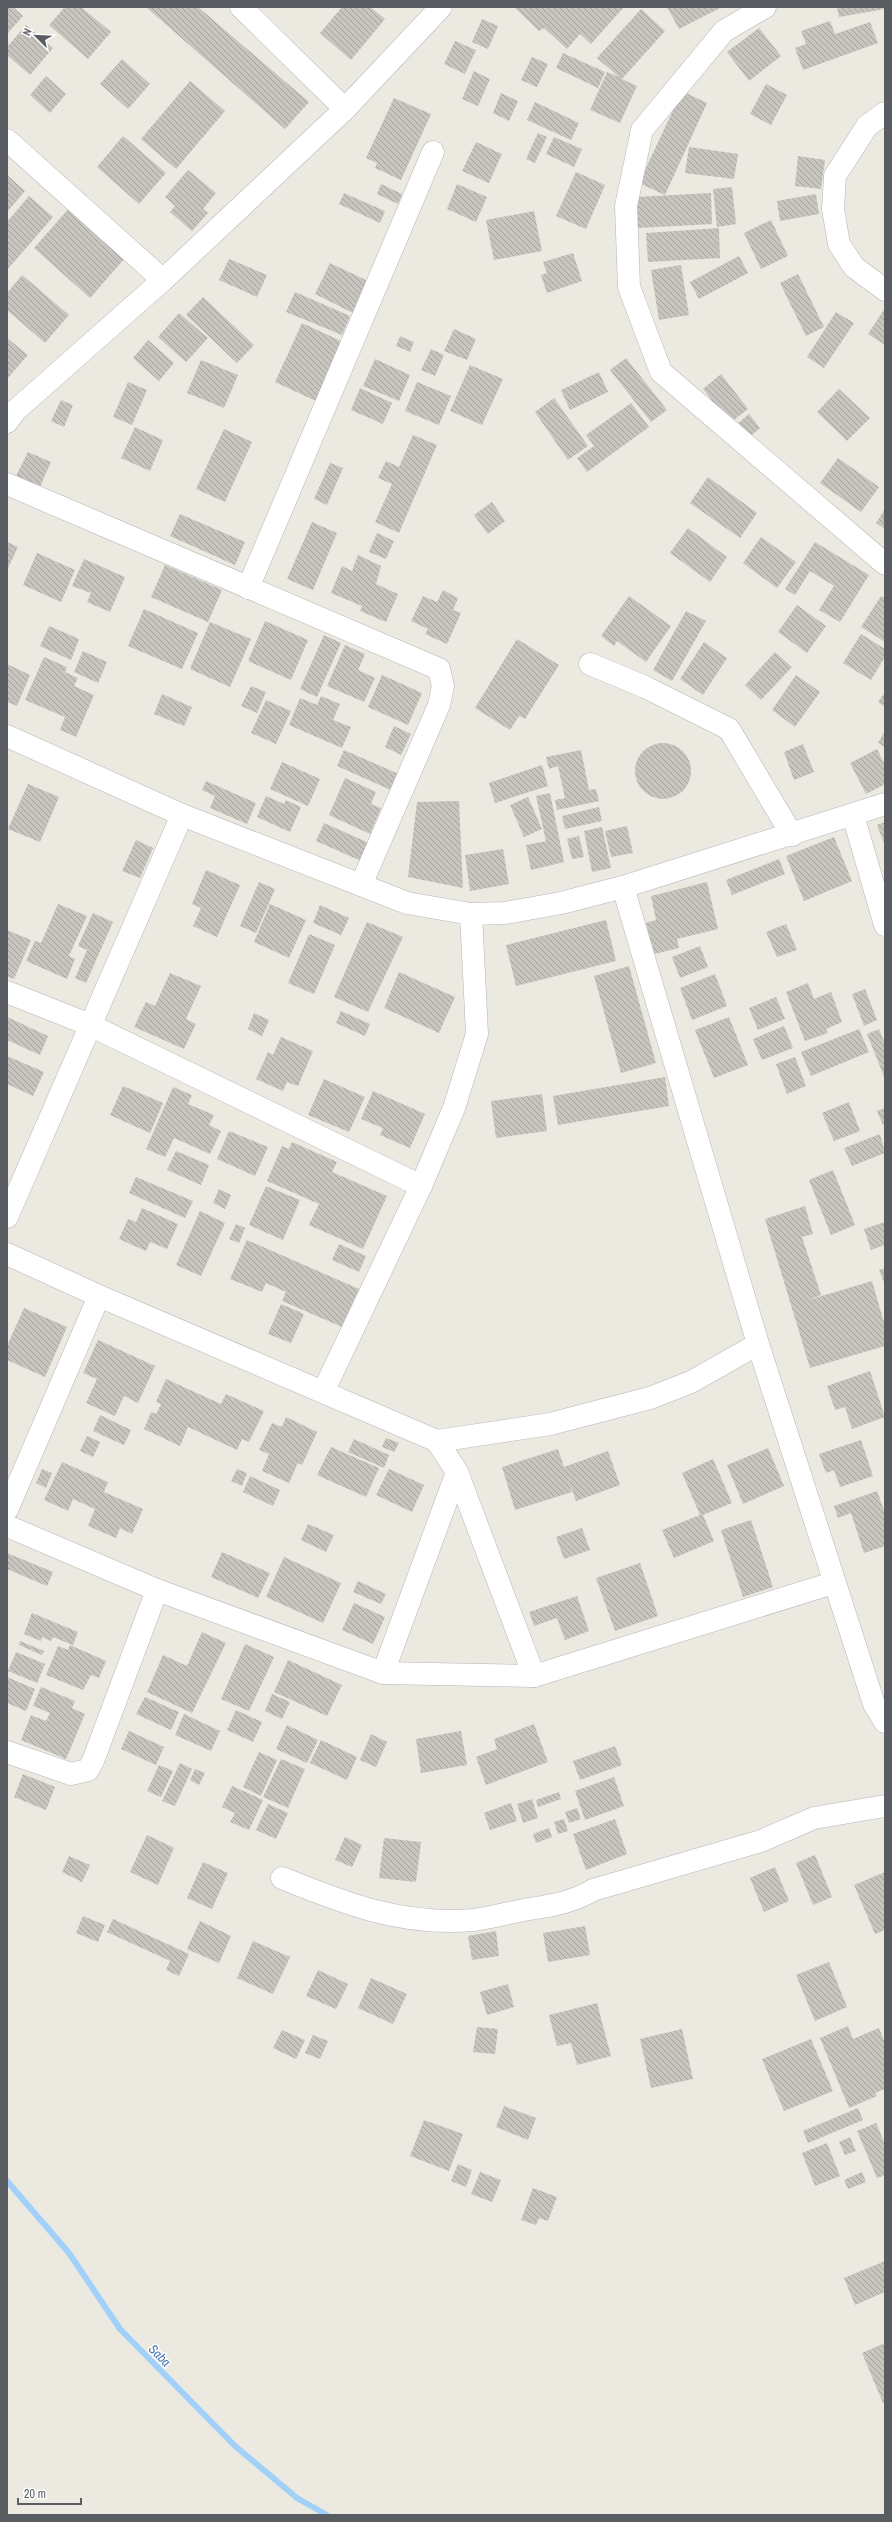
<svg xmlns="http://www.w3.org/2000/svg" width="892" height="2522" viewBox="0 0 892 2522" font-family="'Archivo Narrow',sans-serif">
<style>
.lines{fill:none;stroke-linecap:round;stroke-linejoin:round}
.stream{stroke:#a1d1f9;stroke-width:6}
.building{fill:url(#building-back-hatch)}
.street-casing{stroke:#b3b6ba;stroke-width:23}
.secondary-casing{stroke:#b4b7bc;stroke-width:23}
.street{stroke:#fff;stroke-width:22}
.secondary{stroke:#fff;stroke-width:22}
.labels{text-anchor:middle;stroke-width:3;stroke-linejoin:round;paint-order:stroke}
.water-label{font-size:13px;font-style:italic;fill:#4377b2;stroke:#fff}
</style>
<defs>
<pattern id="building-back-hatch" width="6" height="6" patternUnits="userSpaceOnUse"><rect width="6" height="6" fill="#c8c5bf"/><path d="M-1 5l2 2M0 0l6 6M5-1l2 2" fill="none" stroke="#a5a39f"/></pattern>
</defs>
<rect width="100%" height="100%" fill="#ebe9e0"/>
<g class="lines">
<polyline class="stream" points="7,2181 69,2253 120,2329 235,2446 297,2498 327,2515"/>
</g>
<g class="building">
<polygon points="7,7 13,7 23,16 7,34"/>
<polygon points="65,7 81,7 111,32 88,59 49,25"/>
<polygon points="146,7 198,7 309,102 285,129"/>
<polygon points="342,7 370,7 385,19 351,60 320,33"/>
<polygon points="514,7 624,7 591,44 580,34 567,49 544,28 539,31"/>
<polygon points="667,7 722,7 679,29"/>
<polygon points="837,7 885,7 885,9 839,17"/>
<polygon points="641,9 665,31 622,79 637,86 620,123 590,110 607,72 619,77 597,58"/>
<polygon points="482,19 498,26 488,49 472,42"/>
<polygon points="830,21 835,34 870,22 878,43 803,70 795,48 806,44 801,31"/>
<polygon points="26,25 53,48 30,75 7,55 7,47"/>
<polygon points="759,28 781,56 749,81 727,52"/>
<polygon points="455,41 476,50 465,74 444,64"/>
<polygon points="563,53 605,72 598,88 556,68"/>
<polygon points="532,57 548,64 537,87 521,80"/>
<polygon points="122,59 150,84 128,109 100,84"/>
<polygon points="474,71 490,79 478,106 462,99"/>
<polygon points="46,76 66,94 50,113 30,95"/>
<polygon points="190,81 225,111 176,169 141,139"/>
<polygon points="766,84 787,95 771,125 750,114"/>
<polygon points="682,91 707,103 665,195 639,183"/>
<polygon points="501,93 518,101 509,121 493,113"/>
<polygon points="394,98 431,114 401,180 375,168 377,163 366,158"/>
<polygon points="535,102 579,123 571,140 527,120"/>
<polygon points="538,133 547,137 535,163 526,159"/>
<polygon points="123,136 166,173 139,204 97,167"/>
<polygon points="554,137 582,149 574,167 546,154"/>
<polygon points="476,142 502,154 489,183 462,171"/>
<polygon points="689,147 738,154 734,179 685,173"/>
<polygon points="798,156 825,160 821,189 795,186"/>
<polygon points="188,170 216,193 203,209 208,213 192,231 170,212 175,206 165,197"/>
<polygon points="576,172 605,185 586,229 556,216"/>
<polygon points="7,175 25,191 7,212"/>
<polygon points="381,184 402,194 398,204 377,194"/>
<polygon points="457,184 487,197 476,222 447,209"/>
<polygon points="732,187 736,224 717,227 713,189"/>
<polygon points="344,193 385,211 380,223 339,204"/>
<polygon points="711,193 712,224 638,228 636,197"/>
<polygon points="816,194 819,214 780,221 777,201"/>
<polygon points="29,196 53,217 7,270 7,222"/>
<polygon points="70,207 126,257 90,298 34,248"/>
<polygon points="534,211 542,251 494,260 486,220"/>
<polygon points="771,220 788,256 761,269 744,233"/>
<polygon points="719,228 720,258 648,262 646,233"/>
<polygon points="573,253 582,281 547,293 541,275 547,273 543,262"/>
<polygon points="739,256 748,273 699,299 690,282"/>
<polygon points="229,259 267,275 257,297 219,280"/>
<polygon points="330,263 368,281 353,313 315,294"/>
<polygon points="681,265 689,315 659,320 651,270"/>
<polygon points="798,274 824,327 806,336 780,283"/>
<polygon points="22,275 69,315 45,343 7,310 7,293"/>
<polygon points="295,292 350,316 342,335 286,312"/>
<polygon points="203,297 254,345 237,363 186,315"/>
<polygon points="885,308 885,345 868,334"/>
<polygon points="836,312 854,323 824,368 807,357"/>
<polygon points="179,313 208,338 186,362 158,337"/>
<polygon points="302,323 343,342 316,401 275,382"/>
<polygon points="454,329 476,339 467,360 444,351"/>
<polygon points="400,336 414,342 410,352 396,346"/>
<polygon points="7,338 28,355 7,379"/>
<polygon points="148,340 174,363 159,381 133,358"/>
<polygon points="431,349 444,355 435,376 421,370"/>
<polygon points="626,358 667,410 651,422 610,370"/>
<polygon points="375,359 410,375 399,401 363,386"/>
<polygon points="201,360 238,375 224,408 187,393"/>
<polygon points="470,365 503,379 482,425 450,411"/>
<polygon points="599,372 608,392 570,410 561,390"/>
<polygon points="721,374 748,409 730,423 703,389"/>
<polygon points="128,382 147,390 132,425 113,417"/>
<polygon points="417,382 451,396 439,425 405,411"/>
<polygon points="360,388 392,403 383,424 351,410"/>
<polygon points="839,389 870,418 847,441 817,412"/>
<polygon points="554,398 588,446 568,460 535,412"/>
<polygon points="61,400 73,405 64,427 51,421"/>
<polygon points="631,403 649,427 587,472 577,458 594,446 586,435"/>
<polygon points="749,414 760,428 746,440 735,426"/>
<polygon points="135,427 163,440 150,471 121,458"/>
<polygon points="224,429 252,442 225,502 196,489"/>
<polygon points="413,435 437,445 399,533 375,522 392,484 378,478 386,461 399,467"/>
<polygon points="28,452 51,462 39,489 15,478"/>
<polygon points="838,458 879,487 861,512 820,483"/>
<polygon points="330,463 343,468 327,505 314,499"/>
<polygon points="708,477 757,513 740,538 690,503"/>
<polygon points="492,502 505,521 488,534 474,515"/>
<polygon points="885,509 885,529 876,523"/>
<polygon points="180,514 245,542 235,565 170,536"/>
<polygon points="312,522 337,533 313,590 287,579"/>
<polygon points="688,528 727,557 710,582 670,553"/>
<polygon points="377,533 394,541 386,559 369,552"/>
<polygon points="761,537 796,562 777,588 743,563"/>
<polygon points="7,542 18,547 7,570"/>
<polygon points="815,542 869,575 840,622 819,610 834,586 810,571 795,595 785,589"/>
<polygon points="37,553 75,570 61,602 23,585"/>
<polygon points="358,555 381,566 376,584 398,594 386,622 360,611 362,606 331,593 342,566 352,571"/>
<polygon points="84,559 125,577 110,612 87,602 91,593 72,586"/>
<polygon points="165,565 222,590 208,622 151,597"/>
<polygon points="443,590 458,598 453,610 461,613 447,644 425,634 428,629 411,621 423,596 437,602"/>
<polygon points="629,596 671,626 646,662 617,641 614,646 601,636"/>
<polygon points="881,596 885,598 885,642 861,627"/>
<polygon points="797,605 826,626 807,653 778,632"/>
<polygon points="144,609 198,633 182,669 128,646"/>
<polygon points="686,611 706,621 672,681 653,670"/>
<polygon points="265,621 308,640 291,680 248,661"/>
<polygon points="210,622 251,639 230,687 190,669"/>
<polygon points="49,626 79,639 71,660 40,646"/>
<polygon points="861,634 885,649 885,657 871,680 843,663"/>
<polygon points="324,635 341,643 317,697 300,689"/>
<polygon points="517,639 559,665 525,719 519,716 510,730 475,708"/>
<polygon points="704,642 727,658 703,695 680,679"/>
<polygon points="345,645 365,654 358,670 375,678 364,702 327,686"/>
<polygon points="83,651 107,662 98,683 74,672"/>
<polygon points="775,652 792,667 761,700 745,685"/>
<polygon points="44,657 67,667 65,672 78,678 74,686 94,695 76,737 60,730 65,717 25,700"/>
<polygon points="7,664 30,675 17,706 7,702"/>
<polygon points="382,675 422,693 408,725 368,707"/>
<polygon points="796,675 820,692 795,727 772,710"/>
<polygon points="251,686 266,692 257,713 241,706"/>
<polygon points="885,692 885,707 878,702"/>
<polygon points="162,694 192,707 184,726 154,714"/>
<polygon points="321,696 340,704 333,720 351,727 342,748 289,725 300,698 317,705"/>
<polygon points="266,700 291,711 276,744 251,733"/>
<polygon points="394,726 411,734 401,755 385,747"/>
<polygon points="885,731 885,747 878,743"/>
<circle cx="663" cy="771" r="28"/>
<polygon points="803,744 814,772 794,780 784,752"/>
<polygon points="877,749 885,765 885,784 866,794 850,763"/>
<polygon points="344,750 401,775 393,791 337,766"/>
<polygon points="581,750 589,790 596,789 599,801 557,810 555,800 565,798 558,766 549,769 546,757"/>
<polygon points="282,762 320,779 308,806 270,789"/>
<polygon points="542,765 548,786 495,803 489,783"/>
<polygon points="345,778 376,792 371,804 381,808 370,834 329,815"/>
<polygon points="206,781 256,803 247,824 210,808 215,796 202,790"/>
<polygon points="28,784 59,797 40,842 8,829"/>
<polygon points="550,793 564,862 531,870 526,845 546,841 536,796"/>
<polygon points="266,796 284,804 286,800 301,807 290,832 257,817"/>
<polygon points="528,797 542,829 524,837 510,805"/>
<polygon points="459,801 463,888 408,877 417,802"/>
<polygon points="599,807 602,821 565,829 562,816"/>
<polygon points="885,822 885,846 877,825"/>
<polygon points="324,823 369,843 361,861 316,841"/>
<polygon points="627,826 633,853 611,857 605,831"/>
<polygon points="602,827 611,868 592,872 584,831"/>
<polygon points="579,836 584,857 572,859 567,839"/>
<polygon points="834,837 852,881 804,901 786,856"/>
<polygon points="136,840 153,848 140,878 122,871"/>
<polygon points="503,849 509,884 470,891 465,855"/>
<polygon points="779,859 785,874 732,895 726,880"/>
<polygon points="206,870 240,885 217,937 193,926 201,908 192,904"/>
<polygon points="259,882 275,889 256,933 240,926"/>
<polygon points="707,882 718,929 677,939 679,948 654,954 646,923 656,920 651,896"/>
<polygon points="58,904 87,916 69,956 75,959 67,979 26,961 35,941 41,943"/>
<polygon points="270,904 306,920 289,958 254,942"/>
<polygon points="320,905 349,918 341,935 313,923"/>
<polygon points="93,913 113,922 86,983 75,978 87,950 78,946"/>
<polygon points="606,920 616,961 516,986 506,945"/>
<polygon points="367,922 403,937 368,1012 334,997"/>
<polygon points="786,924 797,950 777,957 766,932"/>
<polygon points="7,930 31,940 14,979 7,976"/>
<polygon points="309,934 335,945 314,994 288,983"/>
<polygon points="700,946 708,967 680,978 672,957"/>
<polygon points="629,966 656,1063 621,1073 594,976"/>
<polygon points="399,972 455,997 439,1033 384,1008"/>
<polygon points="170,973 201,986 186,1019 196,1024 184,1049 134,1027 146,1002 155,1006"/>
<polygon points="715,974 727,1006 692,1020 680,988"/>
<polygon points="808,983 814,999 831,992 842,1022 826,1029 828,1033 805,1041 786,992"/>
<polygon points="865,989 877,1020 864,1026 852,994"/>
<polygon points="776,997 785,1019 758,1030 749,1008"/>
<polygon points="341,1011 370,1024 365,1036 336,1023"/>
<polygon points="254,1013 269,1020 262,1036 248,1029"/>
<polygon points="7,1017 48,1036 40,1055 7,1040"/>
<polygon points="729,1017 748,1065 714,1078 695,1030"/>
<polygon points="784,1026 793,1048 762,1060 753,1039"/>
<polygon points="859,1029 869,1052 811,1076 801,1052"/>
<polygon points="879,1029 885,1044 885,1079 867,1034"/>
<polygon points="281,1037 313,1051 298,1086 287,1082 283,1091 256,1079 268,1052 273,1055"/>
<polygon points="7,1056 44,1072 33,1096 7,1084"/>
<polygon points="795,1057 806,1086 787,1094 776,1064"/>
<polygon points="665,1077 669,1106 558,1125 553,1096"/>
<polygon points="324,1079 365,1097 349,1132 308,1115"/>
<polygon points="123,1086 163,1103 150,1133 110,1115"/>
<polygon points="173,1087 192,1095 188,1104 214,1115 209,1125 221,1131 210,1154 174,1138 165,1157 146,1149"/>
<polygon points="373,1091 425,1114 410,1148 380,1135 383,1128 361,1119"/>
<polygon points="542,1094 547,1131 496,1138 491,1101"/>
<polygon points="849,1102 860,1131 834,1141 822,1113"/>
<polygon points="885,1108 885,1124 883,1125 877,1111"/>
<polygon points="229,1131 268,1147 255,1176 217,1159"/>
<polygon points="880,1134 885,1153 852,1166 844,1148"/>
<polygon points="292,1142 337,1162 332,1172 387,1196 363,1249 309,1225 319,1204 267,1181 282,1146 289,1149"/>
<polygon points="176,1151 209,1165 201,1185 167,1170"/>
<polygon points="833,1170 855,1225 831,1235 809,1180"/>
<polygon points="136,1177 193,1201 185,1218 129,1193"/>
<polygon points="266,1186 300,1200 283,1240 249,1225"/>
<polygon points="219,1189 231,1195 225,1209 213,1203"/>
<polygon points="805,1206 813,1234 802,1237 821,1295 808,1300 872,1281 885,1326 885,1346 810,1368 765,1219"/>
<polygon points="142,1208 178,1224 167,1249 150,1242 146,1251 119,1239 128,1219 136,1222"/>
<polygon points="200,1211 225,1223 201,1276 176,1265"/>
<polygon points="885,1222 885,1245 871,1250 864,1229"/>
<polygon points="236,1224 245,1228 239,1243 229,1239"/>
<polygon points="247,1240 359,1289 342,1327 282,1301 286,1292 266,1283 262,1292 230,1279"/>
<polygon points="339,1244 366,1256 359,1272 332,1260"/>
<polygon points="885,1268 885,1285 879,1270"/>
<polygon points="281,1304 304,1314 291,1343 268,1334"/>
<polygon points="24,1308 67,1327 45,1377 7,1360 7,1346"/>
<polygon points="98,1340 155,1366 138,1403 124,1396 115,1416 86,1403 97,1379 83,1373"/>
<polygon points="870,1371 885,1417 852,1429 845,1407 835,1410 827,1386"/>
<polygon points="166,1379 221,1404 226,1394 264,1411 249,1442 242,1439 237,1450 188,1427 180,1446 144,1429 151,1412 156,1414 161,1404 156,1402"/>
<polygon points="100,1415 131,1430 124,1445 93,1431"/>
<polygon points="286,1417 317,1432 302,1465 298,1463 289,1483 262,1471 269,1454 259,1450 272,1423 282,1427"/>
<polygon points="87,1436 100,1442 93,1457 80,1451"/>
<polygon points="386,1438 399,1443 394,1452 382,1447"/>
<polygon points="354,1439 389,1455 384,1468 348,1452"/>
<polygon points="861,1440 873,1476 840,1487 834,1470 826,1473 819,1454"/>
<polygon points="331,1447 379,1468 366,1497 317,1475"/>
<polygon points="768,1448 784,1486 743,1504 727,1465"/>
<polygon points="558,1449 564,1467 608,1451 620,1485 576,1501 567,1476 572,1492 515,1510 502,1467"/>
<polygon points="713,1459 732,1503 703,1515 714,1541 674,1558 662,1530 700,1515 682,1473"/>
<polygon points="62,1462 108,1482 104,1492 143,1509 132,1534 120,1528 116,1538 88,1526 95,1509 73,1499 68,1511 44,1500"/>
<polygon points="42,1469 52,1473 46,1488 36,1483"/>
<polygon points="237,1469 247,1473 242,1486 231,1481"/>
<polygon points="389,1469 424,1485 412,1512 376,1495"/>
<polygon points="250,1476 280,1490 273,1506 243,1492"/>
<polygon points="877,1491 885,1513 885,1546 864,1553 851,1513 838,1518 834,1506"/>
<polygon points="751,1520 773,1587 743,1597 721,1530"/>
<polygon points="308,1524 334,1535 326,1552 301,1540"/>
<polygon points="582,1528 590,1550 564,1559 556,1537"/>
<polygon points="222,1552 270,1573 258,1598 211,1577"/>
<polygon points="7,1553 53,1572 47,1586 7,1569"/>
<polygon points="284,1557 341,1583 323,1623 266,1597"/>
<polygon points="640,1563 658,1616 615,1631 596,1578"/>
<polygon points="358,1581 386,1594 381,1604 353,1592"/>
<polygon points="577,1596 589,1631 565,1640 557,1618 534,1626 529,1612"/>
<polygon points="354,1603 385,1617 373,1644 342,1630"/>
<polygon points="32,1613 78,1632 73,1645 53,1637 51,1641 42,1637 41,1641 24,1634"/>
<polygon points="202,1632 226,1643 192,1713 147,1692 163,1655 187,1666"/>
<polygon points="20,1641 44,1651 42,1655 19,1645"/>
<polygon points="245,1644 274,1657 249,1711 221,1699"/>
<polygon points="70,1645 106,1661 99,1678 91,1675 83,1690 46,1675 58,1646 68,1650"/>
<polygon points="16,1652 45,1664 37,1683 8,1671"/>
<polygon points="288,1660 342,1685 327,1716 274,1692"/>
<polygon points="7,1677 35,1689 26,1711 7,1703"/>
<polygon points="41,1687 75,1701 72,1708 85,1714 66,1759 21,1740 31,1715 46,1721 50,1713 33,1706"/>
<polygon points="272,1694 290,1702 282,1719 265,1711"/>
<polygon points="145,1697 179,1712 171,1730 136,1714"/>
<polygon points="236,1710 262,1722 253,1742 227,1730"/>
<polygon points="184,1714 220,1731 211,1751 175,1735"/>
<polygon points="534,1724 548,1762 486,1785 476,1757 497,1749 494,1739"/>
<polygon points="287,1725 318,1740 307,1763 276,1749"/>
<polygon points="129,1731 164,1747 156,1765 121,1749"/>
<polygon points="461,1731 467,1765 421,1773 416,1739"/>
<polygon points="371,1734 387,1742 376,1767 360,1760"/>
<polygon points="321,1740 357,1757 347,1780 310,1763"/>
<polygon points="615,1746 622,1765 580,1780 573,1761"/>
<polygon points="259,1752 277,1760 261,1796 243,1787"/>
<polygon points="281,1759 305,1769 288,1808 263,1797"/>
<polygon points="180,1763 192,1769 175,1806 162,1801"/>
<polygon points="159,1765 173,1771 161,1797 147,1791"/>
<polygon points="195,1769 205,1773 199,1785 190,1780"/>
<polygon points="23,1774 55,1787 46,1810 14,1797"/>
<polygon points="614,1777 624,1806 585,1820 575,1791"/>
<polygon points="232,1786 263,1800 249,1830 230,1822 235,1813 222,1807"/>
<polygon points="559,1792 561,1799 538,1807 536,1800"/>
<polygon points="532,1799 538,1818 523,1823 517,1804"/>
<polygon points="511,1803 517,1821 490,1830 484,1813"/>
<polygon points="268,1804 288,1813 276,1839 256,1830"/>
<polygon points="577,1808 581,1819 569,1823 565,1812"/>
<polygon points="564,1819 568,1831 558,1834 554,1822"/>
<polygon points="615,1819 627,1854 586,1870 573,1834"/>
<polygon points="549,1828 552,1837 536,1843 533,1834"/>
<polygon points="147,1835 174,1848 158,1885 130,1872"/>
<polygon points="345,1837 362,1845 352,1867 335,1860"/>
<polygon points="384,1838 421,1842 416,1882 379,1878"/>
<polygon points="815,1855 832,1897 813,1905 796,1863"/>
<polygon points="69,1856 90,1865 82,1882 62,1872"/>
<polygon points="203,1862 228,1873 212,1909 187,1898"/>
<polygon points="775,1867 789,1901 764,1912 750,1878"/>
<polygon points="885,1872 885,1930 875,1934 854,1885"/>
<polygon points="83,1916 105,1925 98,1942 76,1933"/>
<polygon points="113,1919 189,1954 179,1976 166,1970 170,1961 107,1932"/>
<polygon points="200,1921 231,1936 219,1963 187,1949"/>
<polygon points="585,1926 590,1955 548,1962 543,1933"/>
<polygon points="496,1931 499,1956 472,1960 468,1936"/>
<polygon points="253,1941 290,1957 273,1994 237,1978"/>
<polygon points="829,1962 847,2007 815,2021 796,1975"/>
<polygon points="318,1970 348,1984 336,2009 306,1996"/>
<polygon points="371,1978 407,1994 393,2024 358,2008"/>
<polygon points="508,1984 514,2007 487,2015 480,1992"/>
<polygon points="597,2003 611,2056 577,2065 571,2043 557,2046 549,2015"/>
<polygon points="848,2026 853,2039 879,2028 885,2043 885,2089 875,2093 877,2096 849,2108 820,2038"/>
<polygon points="477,2027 498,2029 495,2054 473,2052"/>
<polygon points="682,2029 693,2079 651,2088 640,2039"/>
<polygon points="282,2030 305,2040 296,2059 273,2048"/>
<polygon points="313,2035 328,2041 320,2059 305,2053"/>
<polygon points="811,2039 833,2091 784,2111 762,2059"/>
<polygon points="504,2106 536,2118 528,2140 496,2127"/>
<polygon points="858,2108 863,2120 808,2143 803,2131"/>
<polygon points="424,2120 463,2134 449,2171 410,2156"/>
<polygon points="876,2123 885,2144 885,2175 877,2178 857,2131"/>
<polygon points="850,2137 856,2151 845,2155 839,2142"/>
<polygon points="827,2143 840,2176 815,2186 802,2153"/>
<polygon points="458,2164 472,2170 466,2187 451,2181"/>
<polygon points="480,2172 501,2180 492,2202 471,2194"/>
<polygon points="862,2172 866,2182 848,2189 844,2180"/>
<polygon points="533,2188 557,2197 548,2221 539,2218 536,2225 521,2220"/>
<polygon points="885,2261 885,2292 855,2305 844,2278"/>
<polygon points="885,2343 885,2403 883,2403 862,2353"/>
</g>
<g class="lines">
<g class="street-casing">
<g id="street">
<polyline points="241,7 345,109"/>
<polyline points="765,7 724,31 642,130 626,206 629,287 661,372 885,564"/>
<polyline points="885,113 867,126 835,176 833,209 839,244 854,267 885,290"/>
<polyline points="7,140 163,280"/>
<polyline points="7,422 16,410 163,280 345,109 441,7"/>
<polyline points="7,484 439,669 443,686 439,705 361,885"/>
<polyline points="248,588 433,152"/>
<polyline points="590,664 645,687 729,729 792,835"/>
<polyline points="853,815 885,925"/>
<polyline points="623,887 758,1344 874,1704 885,1722"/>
<polyline points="7,992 90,1025 421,1186"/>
<polyline points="7,1217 182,815"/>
<polyline points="7,1254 99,1296 437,1441 550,1424 650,1398 691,1382 758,1344"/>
<polyline points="323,1392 421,1186 454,1108 477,1034 471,914"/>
<polyline points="437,1441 457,1472 534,1676"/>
<polyline points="7,1510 99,1296"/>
<polyline points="7,1526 157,1590 383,1673 534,1676 833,1583"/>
<polyline points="383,1673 457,1472"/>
<polyline points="7,1752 71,1774 88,1770 93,1761 157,1590"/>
<path d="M282 1878C346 1904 402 1926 473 1920 490 1918 507 1913 524 1910 548 1906 572 1903 593 1890L761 1841 814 1818 885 1806"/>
</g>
</g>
<g class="secondary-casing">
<polyline id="secondary" points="7,736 182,815 361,885 407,903 471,914 505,913 561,903 623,887 885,804"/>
</g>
<use href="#street" class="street"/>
<use href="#secondary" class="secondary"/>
</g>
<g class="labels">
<g class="water-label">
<text transform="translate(160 2355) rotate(45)" y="5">Saba</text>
</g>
</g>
<rect width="892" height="2522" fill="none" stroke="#595c60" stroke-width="16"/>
<g transform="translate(36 36) rotate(294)" stroke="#ffffff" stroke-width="3" paint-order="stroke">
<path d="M0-3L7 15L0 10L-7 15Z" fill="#595c60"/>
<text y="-6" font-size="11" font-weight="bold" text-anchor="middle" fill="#595c60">N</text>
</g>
<path d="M18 2498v6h63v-6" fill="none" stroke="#595c60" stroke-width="2"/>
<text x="24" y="2498" font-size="12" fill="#595c60" stroke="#ffffff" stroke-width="3" paint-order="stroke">20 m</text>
</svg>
